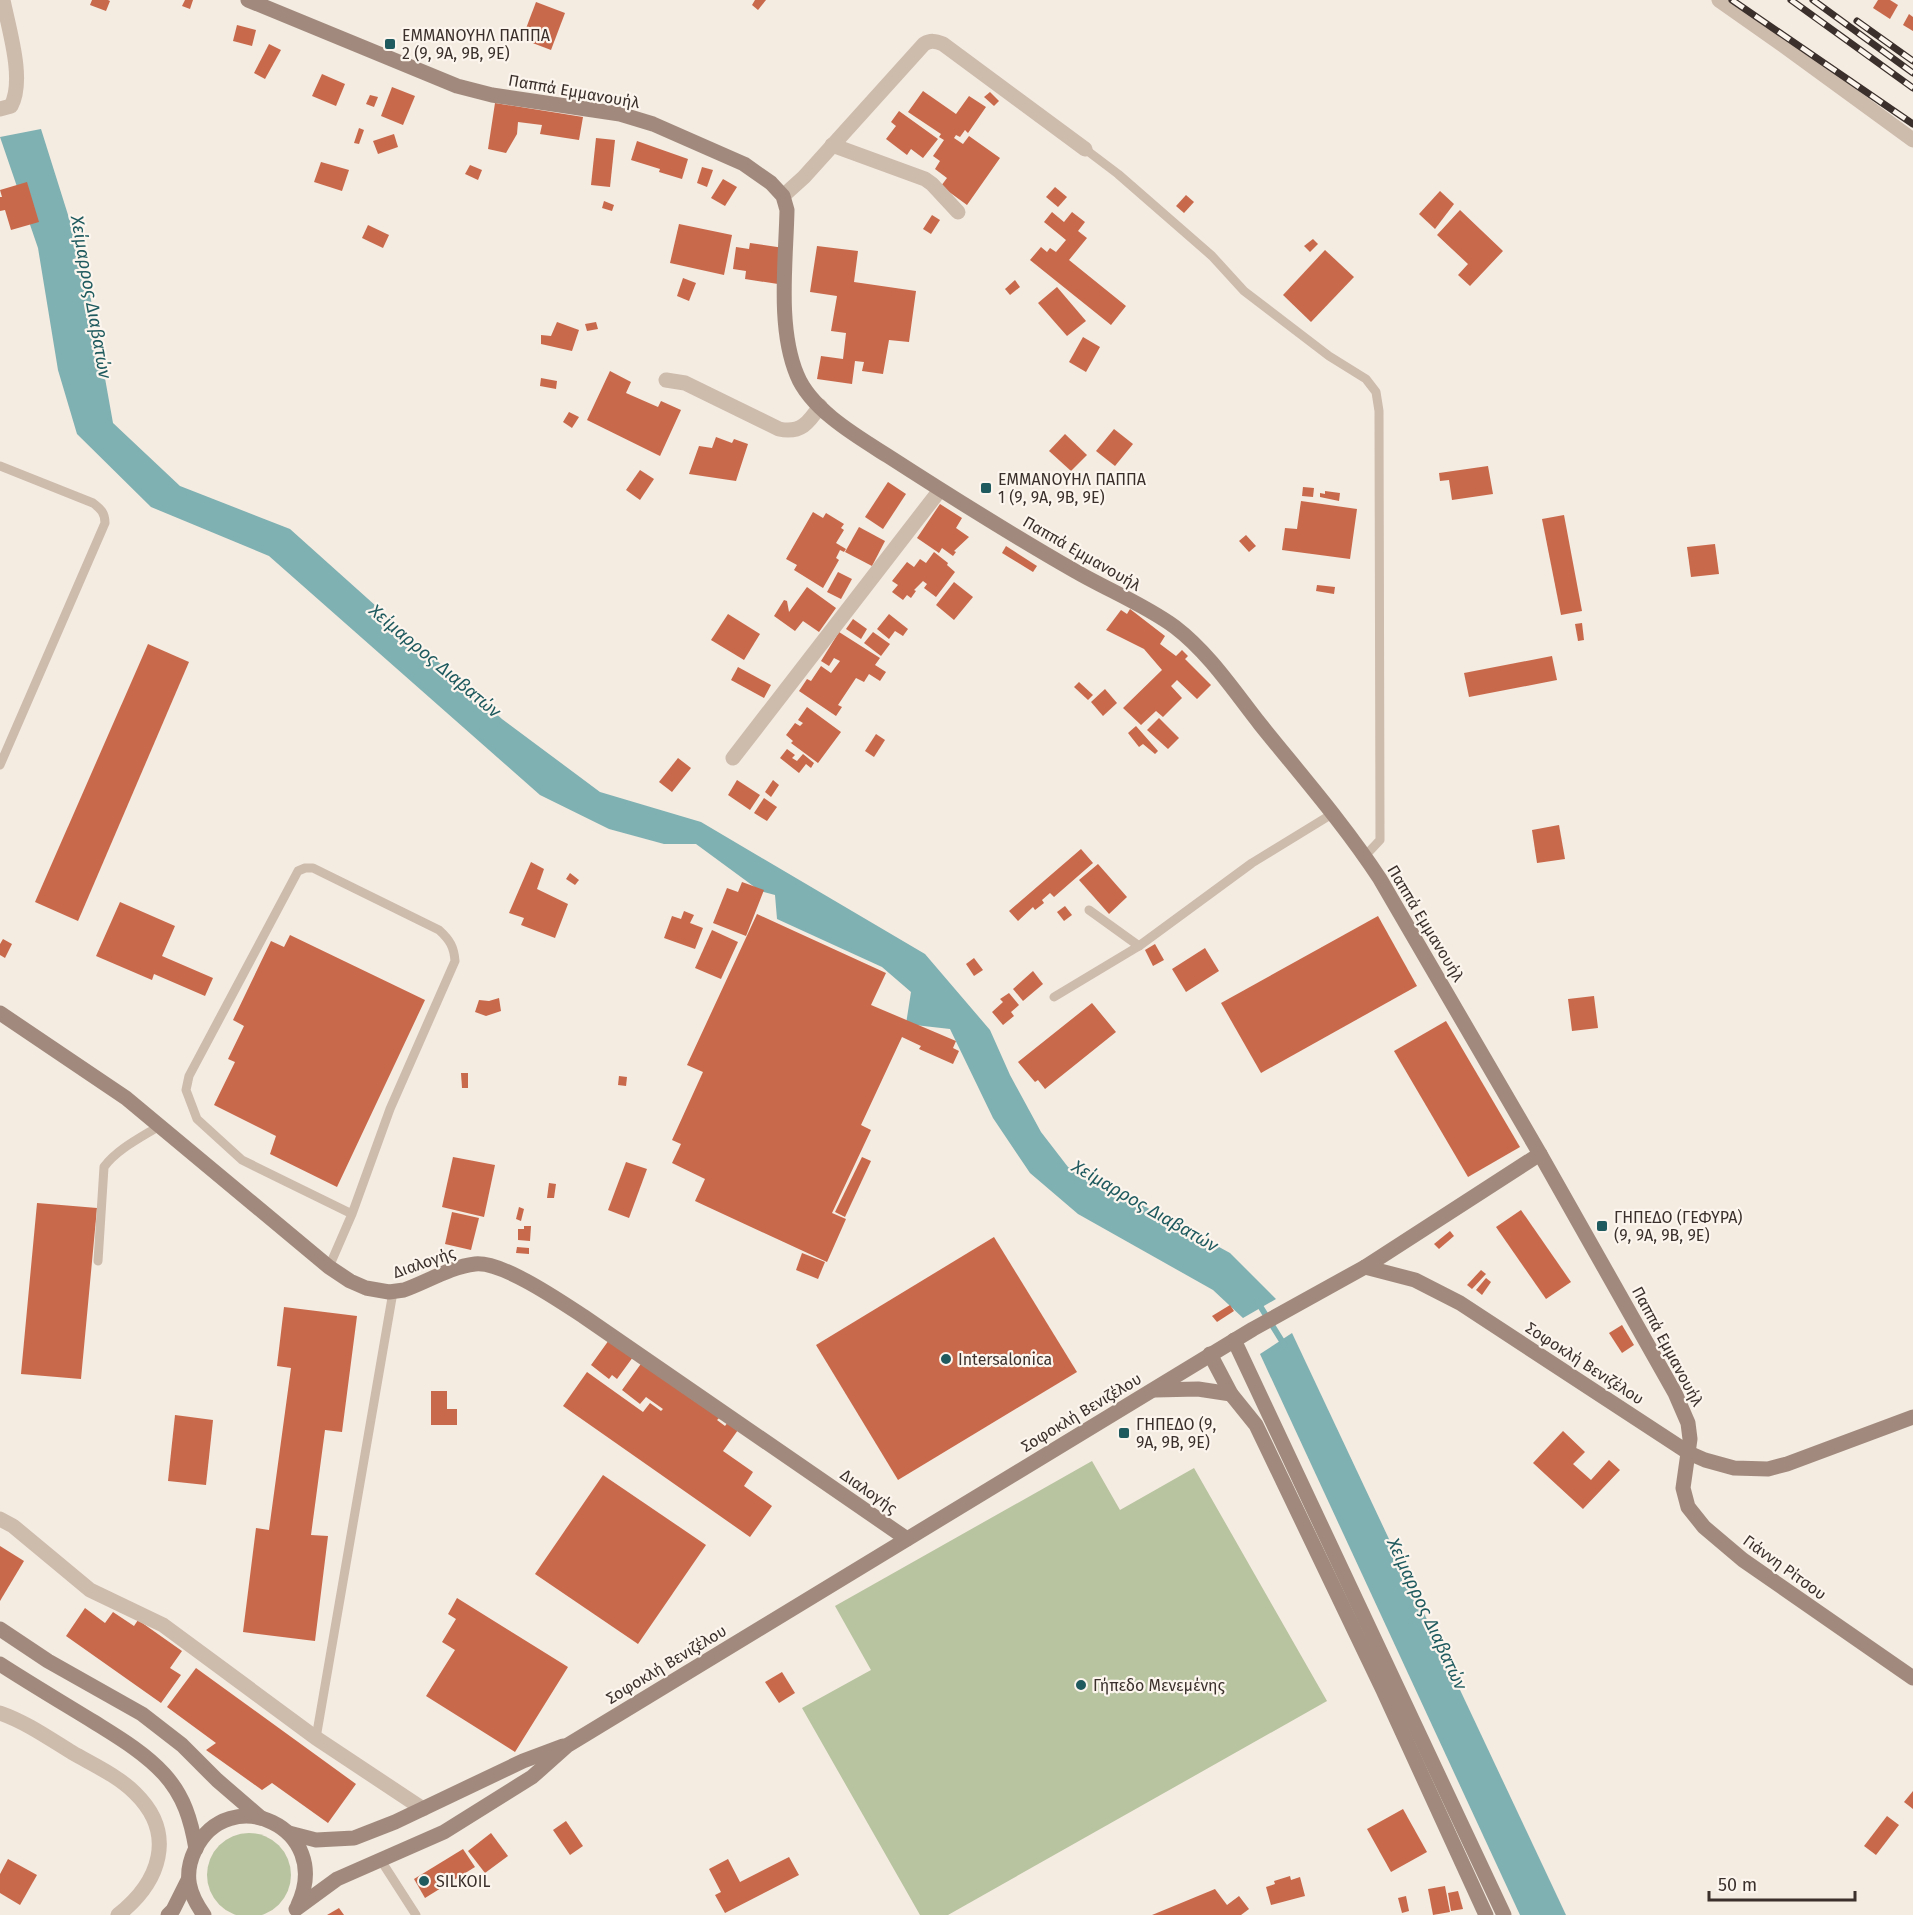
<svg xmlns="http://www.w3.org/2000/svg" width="1913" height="1915" viewBox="0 0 1913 1915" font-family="'Fira Sans',sans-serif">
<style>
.green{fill:#b8c4a0}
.water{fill:#7fb0b2}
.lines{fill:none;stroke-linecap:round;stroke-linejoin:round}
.stream{stroke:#7fb0b2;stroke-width:6}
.building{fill:#c8694b}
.lane{stroke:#cdbbac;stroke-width:9}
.street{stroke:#cdbbac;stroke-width:15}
.secondary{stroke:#a18a7d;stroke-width:15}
.rail-casing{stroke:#3b302b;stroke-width:7}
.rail{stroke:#fbf5ee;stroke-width:4.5;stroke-dasharray:14;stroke-linecap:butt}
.poi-dot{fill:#1f5a5e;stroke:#fbf5ee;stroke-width:2}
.labels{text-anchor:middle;stroke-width:4.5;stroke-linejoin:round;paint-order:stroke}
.poi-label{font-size:16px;fill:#3b302b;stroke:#fbf5ee;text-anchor:start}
.street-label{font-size:16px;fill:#3b302b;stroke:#fbf5ee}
.water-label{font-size:18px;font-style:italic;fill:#1f5a5e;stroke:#fbf5ee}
</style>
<rect width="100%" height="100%" fill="#f4ebe1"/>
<g class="green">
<polygon points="1092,1461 1120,1510 1194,1468 1327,1701 948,1915 920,1915 802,1708 871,1670 835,1606"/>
<circle cx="249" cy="1875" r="42"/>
</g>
<g class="water">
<polygon points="41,129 86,272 113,423 180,486 290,529 502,719 600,792 701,822 925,954 990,1030 1010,1075 1041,1132 1068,1167 1124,1195 1230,1253 1276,1299 1243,1318 1213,1290 1078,1214 1030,1173 993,1118 950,1029 906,1024 911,992 882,967 777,919 775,895 760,891 696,844 664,844 609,829 540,795 269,556 151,507 77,434 58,370 38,248 0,137"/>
<polygon points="1292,1333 1566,1915 1520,1915 1260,1354"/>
</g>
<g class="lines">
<polyline class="stream" points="1257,1301 1285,1346"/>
</g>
<g class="building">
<polygon points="92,0 108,0 110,1 106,11 90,5"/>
<polygon points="185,0 193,0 190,9 182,6"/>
<polygon points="755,0 766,0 758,10 752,5"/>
<polygon points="1878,0 1890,0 1898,5 1890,19 1873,8"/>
<polygon points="536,2 565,13 551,50 522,39"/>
<polygon points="1909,14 1913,17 1913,31 1903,25"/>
<polygon points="237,25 256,30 252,46 233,41"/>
<polygon points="269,44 281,50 265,79 254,73"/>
<polygon points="322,74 345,84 336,106 312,96"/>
<polygon points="392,87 415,96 403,125 381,116"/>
<polygon points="923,91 956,114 969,96 986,107 968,133 965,130 960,137 956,135 954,138 963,144 969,136 1000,158 967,205 941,186 947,178 935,169 940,161 933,156 944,140 939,137 941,134 908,112"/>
<polygon points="990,92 999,101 994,106 984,97"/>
<polygon points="370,95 378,97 374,107 366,104"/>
<polygon points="495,103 583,117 579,140 540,134 542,125 518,122 517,134 506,153 488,149"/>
<polygon points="899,111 938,139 923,158 911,149 907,155 886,139 896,126 891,122"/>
<polygon points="359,128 364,130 359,144 354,143"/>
<polygon points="394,134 398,147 378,154 373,141"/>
<polygon points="596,138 615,140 610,187 591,185"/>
<polygon points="637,141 688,159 682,179 659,172 660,169 631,160"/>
<polygon points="321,162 349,170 342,191 314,182"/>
<polygon points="470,165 482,170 478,180 465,174"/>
<polygon points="702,167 713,170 707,187 697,183"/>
<polygon points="723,179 737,187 725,206 711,198"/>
<polygon points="27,182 39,222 11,230 5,210 0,211 0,197 2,197 0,190"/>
<polygon points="1055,187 1067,197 1058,207 1046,197"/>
<polygon points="1440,191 1454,204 1435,229 1419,214"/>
<polygon points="1186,195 1194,202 1184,213 1176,206"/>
<polygon points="604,201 614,205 612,211 602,208"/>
<polygon points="1460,210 1503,251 1470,286 1458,275 1468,264 1437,235"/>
<polygon points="1052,212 1064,222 1072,212 1085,222 1078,231 1087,238 1069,260 1126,306 1111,325 1030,260 1041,247 1047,252 1050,248 1056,252 1066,240 1044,222"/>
<polygon points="932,215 940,220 931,234 923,229"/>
<polygon points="679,224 732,235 724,275 670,263"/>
<polygon points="368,225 389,235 383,248 362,238"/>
<polygon points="1313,239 1318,244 1310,252 1304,246"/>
<polygon points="750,243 784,248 778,284 745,279 746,271 733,269 736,247 749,249"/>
<polygon points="817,246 858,251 854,282 916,291 909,342 889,340 883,374 862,371 864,362 855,361 852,384 817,379 821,356 843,359 846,333 831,331 837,296 810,292"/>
<polygon points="1325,250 1354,277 1311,322 1283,295"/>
<polygon points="683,278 696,283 689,301 677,296"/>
<polygon points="1015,280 1020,287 1010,295 1005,289"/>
<polygon points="1057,287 1086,321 1067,336 1038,303"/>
<polygon points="557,322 579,330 572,351 541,344 541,335 551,336"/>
<polygon points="596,322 598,329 587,331 585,324"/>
<polygon points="1083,337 1100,347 1086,372 1069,362"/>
<polygon points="610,371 631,382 626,393 658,407 661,401 681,410 660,456 587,420"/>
<polygon points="541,378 557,381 556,389 540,386"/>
<polygon points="569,412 579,417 572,428 563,422"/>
<polygon points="1114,429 1133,444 1115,466 1096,451"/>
<polygon points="1065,434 1087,455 1071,471 1049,451"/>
<polygon points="716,437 732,443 734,439 748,444 736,481 689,474 699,446 712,448"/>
<polygon points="1488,466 1493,494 1452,500 1449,480 1440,481 1439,473"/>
<polygon points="640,470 654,479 640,500 626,490"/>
<polygon points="888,482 906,494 883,529 865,517"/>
<polygon points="1303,487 1314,488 1313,497 1302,496"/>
<polygon points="1325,491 1340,493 1339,501 1320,497 1320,493 1325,494"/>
<polygon points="1301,501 1357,509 1350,559 1282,550 1285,528 1297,529"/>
<polygon points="940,504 962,518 956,528 969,537 954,551 956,552 953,556 942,548 939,553 917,538"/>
<polygon points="813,512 823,518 826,513 844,524 841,528 844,530 836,543 846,549 844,552 840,550 836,558 839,560 823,588 794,570 797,565 786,559"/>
<polygon points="1564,515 1582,611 1561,615 1542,519"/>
<polygon points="859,527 885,541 872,566 845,552"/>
<polygon points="1246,535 1256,546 1249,552 1239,541"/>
<polygon points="1715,544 1719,574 1691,577 1687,547"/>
<polygon points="1006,546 1037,566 1033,572 1002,553"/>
<polygon points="934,552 948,563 947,565 955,572 936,597 924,588 927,584 923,581 914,590 916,591 911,598 907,595 903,600 892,592 898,585 892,581 907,562 914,567 920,559 926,563"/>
<polygon points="838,572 852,579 841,599 827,592"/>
<polygon points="954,582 973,597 954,620 936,605"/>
<polygon points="1317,585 1335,587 1334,594 1316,591"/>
<polygon points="807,587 836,608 819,632 803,621 795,631 774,616 784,600 787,601 789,612"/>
<polygon points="1130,609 1165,636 1160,644 1176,656 1182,650 1188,656 1185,659 1211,685 1197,699 1177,680 1171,686 1182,698 1163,717 1156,711 1141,725 1123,708 1162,670 1144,649 1106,630 1121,610 1127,614"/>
<polygon points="728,614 760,634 744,660 711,640"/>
<polygon points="889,614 908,629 903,636 895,631 889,639 877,629"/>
<polygon points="853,619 867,629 861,639 846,629"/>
<polygon points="1582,623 1584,640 1578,641 1575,624"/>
<polygon points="839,632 880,658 875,665 886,672 880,681 869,674 864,682 856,678 838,705 842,707 836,716 799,691 807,679 811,681 821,666 831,673 840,661 834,658 829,666 821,661"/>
<polygon points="873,632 890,644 881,656 864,643"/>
<polygon points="148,644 189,662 78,921 35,902"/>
<polygon points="1552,656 1557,680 1469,697 1464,673"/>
<polygon points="738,667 771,685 764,698 731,680"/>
<polygon points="1079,682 1093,695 1088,700 1074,687"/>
<polygon points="1105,689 1117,703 1103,716 1091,702"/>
<polygon points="807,707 841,732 818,763 791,743 793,741 786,735 795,723 800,726 803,723 798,720"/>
<polygon points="1159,718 1179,738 1168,749 1147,730"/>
<polygon points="1136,726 1158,751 1155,754 1143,744 1139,747 1128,733"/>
<polygon points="876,734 885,740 874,757 865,751"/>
<polygon points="787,749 795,755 792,758 797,761 803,754 814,763 811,768 806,764 799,773 780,758"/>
<polygon points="678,758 691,768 672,792 659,782"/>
<polygon points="737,780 760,795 750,810 728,795"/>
<polygon points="773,780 779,785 771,797 765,792"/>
<polygon points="764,798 777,807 767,821 754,813"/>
<polygon points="1559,825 1565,859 1537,863 1532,830"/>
<polygon points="1081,849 1093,863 1054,897 1050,893 1042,900 1044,903 1035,910 1033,907 1018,921 1009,911"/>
<polygon points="531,862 544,869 537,889 568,904 555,938 521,925 524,918 509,913"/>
<polygon points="1098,864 1127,897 1109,914 1079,880"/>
<polygon points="570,873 579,880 575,885 566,879"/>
<polygon points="742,882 764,890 746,936 713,923 727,888 738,892"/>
<polygon points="120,902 175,926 162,956 213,978 205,996 154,974 152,980 96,956"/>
<polygon points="1065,906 1072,915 1064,921 1057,912"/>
<polygon points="684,911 694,915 690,923 703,928 695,949 664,938 672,916 681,919"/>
<polygon points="757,914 886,973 871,1005 956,1041 953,1048 959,1051 953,1064 919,1049 921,1046 902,1037 861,1125 871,1130 832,1213 846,1219 827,1262 695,1201 705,1179 672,1163 681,1144 672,1140 703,1072 687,1065"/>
<polygon points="1378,916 1417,986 1261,1073 1221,1003"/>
<polygon points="712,930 738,942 721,979 695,968"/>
<polygon points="290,935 425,1000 337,1187 270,1154 276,1136 214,1105 235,1062 228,1059 244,1026 233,1020 271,941 284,947"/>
<polygon points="3,939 12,944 5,958 0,955 0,944"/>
<polygon points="1155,944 1164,960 1153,966 1145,950"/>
<polygon points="1205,948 1219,971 1186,992 1172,969"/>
<polygon points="974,958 983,970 974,976 966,964"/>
<polygon points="1033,971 1043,984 1023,1001 1013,989"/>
<polygon points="1009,993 1019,1005 1011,1012 1014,1016 1003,1025 992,1012 1003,1002 1000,999"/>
<polygon points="1594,996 1598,1028 1572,1031 1568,999"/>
<polygon points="499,998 501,1011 486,1016 475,1012 479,1000 489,1001"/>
<polygon points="1092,1003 1116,1032 1045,1089 1038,1080 1035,1082 1018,1062"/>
<polygon points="1446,1021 1520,1147 1468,1177 1394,1051"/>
<polygon points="461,1073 468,1073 468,1088 462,1088"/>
<polygon points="619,1076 627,1077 626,1086 618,1085"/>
<polygon points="453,1157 495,1165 484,1217 442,1207"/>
<polygon points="862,1157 871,1161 845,1217 835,1212"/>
<polygon points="626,1162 647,1169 629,1218 608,1210"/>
<polygon points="549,1183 556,1184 554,1198 547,1198"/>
<polygon points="37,1203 97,1208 81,1379 21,1374"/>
<polygon points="519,1207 524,1209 521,1221 516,1219"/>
<polygon points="1521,1210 1571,1282 1546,1299 1496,1227"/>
<polygon points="452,1212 479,1218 471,1250 445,1244"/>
<polygon points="524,1226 531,1226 530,1241 518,1240 518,1229 524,1229"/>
<polygon points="1450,1231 1454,1236 1439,1249 1434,1244"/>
<polygon points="994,1237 1077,1372 898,1480 816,1345"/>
<polygon points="517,1247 529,1248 529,1254 516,1253"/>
<polygon points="802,1253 825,1262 818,1279 796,1270"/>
<polygon points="1481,1270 1486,1274 1472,1289 1467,1285"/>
<polygon points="1486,1278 1491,1282 1482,1295 1476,1290"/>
<polygon points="1230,1305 1234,1311 1217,1322 1212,1316"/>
<polygon points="284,1307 357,1316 342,1432 325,1430 311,1535 328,1536 315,1641 243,1632 256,1528 269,1530 291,1368 277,1366"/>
<polygon points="1622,1325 1634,1345 1622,1353 1609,1333"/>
<polygon points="609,1340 633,1357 617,1379 612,1375 609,1379 591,1365"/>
<polygon points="643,1361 720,1417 717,1420 725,1426 728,1422 738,1430 723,1451 753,1472 744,1486 772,1506 750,1537 563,1406 587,1372 643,1412 650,1403 661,1411 663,1409 646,1397 640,1404 622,1390"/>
<polygon points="431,1391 447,1391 447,1409 457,1409 457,1425 431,1425"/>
<polygon points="175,1415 213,1420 206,1485 168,1481"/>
<polygon points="1563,1431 1585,1452 1573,1464 1591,1480 1609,1460 1620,1470 1583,1509 1533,1463"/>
<polygon points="603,1475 706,1545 638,1644 535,1574"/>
<polygon points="0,1546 24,1561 0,1601"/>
<polygon points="457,1598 568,1667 515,1752 426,1696 455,1650 442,1642 456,1619 448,1614"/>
<polygon points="85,1608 105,1623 113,1612 134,1626 138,1620 182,1651 170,1668 181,1675 161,1703 66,1636"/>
<polygon points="196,1668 356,1784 328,1823 272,1783 262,1790 206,1750 216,1743 167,1707"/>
<polygon points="782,1672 795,1693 779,1703 765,1682"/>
<polygon points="1913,1791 1913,1809 1904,1802"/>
<polygon points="1403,1809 1427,1852 1391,1872 1367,1829"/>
<polygon points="1887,1816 1899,1825 1876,1855 1864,1846"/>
<polygon points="566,1821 583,1846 570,1855 553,1830"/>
<polygon points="491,1833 508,1856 485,1873 468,1851"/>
<polygon points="463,1849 475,1867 425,1898 414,1879"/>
<polygon points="789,1857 799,1875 725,1913 715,1895 721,1892 709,1869 728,1859 740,1882"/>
<polygon points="8,1859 37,1875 20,1905 0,1893 0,1874"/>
<polygon points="1290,1876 1291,1880 1300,1877 1305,1896 1271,1905 1266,1887 1275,1884 1274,1881"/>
<polygon points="1445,1886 1450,1912 1433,1915 1428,1889"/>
<polygon points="1215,1889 1227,1905 1239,1896 1249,1909 1241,1915 1152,1915"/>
<polygon points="1458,1891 1463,1909 1451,1911 1448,1893"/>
<polygon points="1406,1896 1409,1911 1402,1913 1398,1898"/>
<polygon points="339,1908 344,1915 327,1915"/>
</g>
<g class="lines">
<g class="lane">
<polyline points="1085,149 1118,174 1212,256 1244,291 1329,356 1366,379 1376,392 1379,411 1380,840 1365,856"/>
<path d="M0 466 93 503C101 509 105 513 105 523L0 765"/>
<polyline points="1089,910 1139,946"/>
<polyline points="1054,997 1139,946 1252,863 1332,814"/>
<path d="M98 1261 104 1167C117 1149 142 1137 161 1125"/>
<path d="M329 1267 352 1214 390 1109 455 961C454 947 450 940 439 930L313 868H305L298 871 189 1076 186 1090 197 1119 242 1160 352 1214"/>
<polyline points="316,1738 393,1292"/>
<polyline points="380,1859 416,1915"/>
</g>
<g class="street">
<polyline points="1719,0 1783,45 1913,140"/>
<path d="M0 109 11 106C25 80 9 30 3 0"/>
<polyline points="832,145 925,179 932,184 958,212"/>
<path d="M783 196 804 177 924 44C931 40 935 41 943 44L1085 149"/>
<path d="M666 380 685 383 779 429C801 434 809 422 820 406"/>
<polyline points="733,758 940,490"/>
<polyline points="0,1519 13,1526 90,1590 163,1625 316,1738 423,1809"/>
<path d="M0 1713C26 1722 50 1739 73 1753 94 1765 118 1776 135 1793 177 1834 160 1882 118 1915"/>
</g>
<g class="secondary">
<path d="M248 0 457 86 492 95 620 114 653 124 744 164 771 183 783 196 787 210C786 261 777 327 797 375 811 410 858 437 888 456 950 496 1012 535 1075 571 1108 590 1145 605 1175 627 1209 653 1234 691 1260 724 1301 775 1344 824 1380 879L1540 1154 1675 1393 1688 1423 1690 1439 1683 1488 1688 1507 1704 1527 1743 1560 1913 1678"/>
<path d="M0 1013 126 1098 329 1267 350 1281 366 1288 389 1292 404 1290C427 1282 450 1267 475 1264 502 1261 560 1301 583 1316L907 1539"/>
<polyline points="1365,1267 1415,1280 1460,1303 1689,1453 1705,1460 1734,1468 1768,1469 1787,1464 1913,1417"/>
<polyline points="1234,1340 1504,1915"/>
<polyline points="1210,1354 1231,1394 1256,1425 1383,1690 1486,1915"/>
<polyline points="1155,1390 1198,1389 1231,1394"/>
<polyline points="0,1629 48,1661 142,1714 182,1745 217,1780 261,1818"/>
<path d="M0 1664C31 1684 63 1703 94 1722 118 1737 145 1753 164 1774 184 1796 191 1820 196 1849"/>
<polyline points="289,1833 316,1840 354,1838 395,1822 523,1761 563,1746"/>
<polyline points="296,1909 337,1879 444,1832 532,1777 568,1745 1253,1329 1365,1267 1540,1154"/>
<polyline points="168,1915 173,1910 188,1880"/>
<path d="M204 1915C189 1894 183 1875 195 1850 228 1781 334 1827 298 1905"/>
</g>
<g class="rail-casing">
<g id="rail">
<polyline points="1732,0 1913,124"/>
<polyline points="1791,0 1913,88"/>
<polyline points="1813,0 1913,73"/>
<polyline points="1857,21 1913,61"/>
</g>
</g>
<use href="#rail" class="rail"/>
</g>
<g class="poi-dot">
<rect x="384" y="38" width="12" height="12" rx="3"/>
<rect x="980" y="482" width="12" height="12" rx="3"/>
<rect x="1596" y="1220" width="12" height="12" rx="3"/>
<circle cx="946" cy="1359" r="6"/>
<rect x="1118" y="1427" width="12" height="12" rx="3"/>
<circle cx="1081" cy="1685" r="6"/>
<circle cx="424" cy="1881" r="6"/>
</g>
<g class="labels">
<g class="poi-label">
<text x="402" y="41">ΕΜΜΑΝΟΥΗΛ ΠΑΠΠΑ<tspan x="402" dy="18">2 (9, 9Α, 9Β, 9Ε)</tspan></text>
<text x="998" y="485">ΕΜΜΑΝΟΥΗΛ ΠΑΠΠΑ<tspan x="998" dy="18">1 (9, 9Α, 9Β, 9Ε)</tspan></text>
<text x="1614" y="1223">ΓΗΠΕΔΟ (ΓΕΦΥΡΑ)<tspan x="1614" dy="18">(9, 9Α, 9Β, 9Ε)</tspan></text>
<text x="958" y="1365">Intersalonica</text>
<text x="1136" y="1430">ΓΗΠΕΔΟ (9,<tspan x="1136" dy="18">9Α, 9Β, 9Ε)</tspan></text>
<text x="1093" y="1691">Γήπεδο Μενεμένης</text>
<text x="436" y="1887">SILKOIL</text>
</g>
<g class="street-label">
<text transform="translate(574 91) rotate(10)" y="6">Παππά Εμμανουήλ</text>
<text transform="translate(1082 553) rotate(30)" y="6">Παππά Εμμανουήλ</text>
<text transform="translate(1426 923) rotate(59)" y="6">Παππά Εμμανουήλ</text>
<text transform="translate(424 1262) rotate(-19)" y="6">Διαλογής</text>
<text transform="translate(1668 1346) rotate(62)" y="6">Παππά Εμμανουήλ</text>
<text transform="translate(1585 1363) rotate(33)" y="6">Σοφοκλή Βενιζέλου</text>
<text transform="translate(1081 1412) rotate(-31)" y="6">Σοφοκλή Βενιζέλου</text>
<text transform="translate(869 1491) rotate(35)" y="6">Διαλογής</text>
<text transform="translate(1785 1567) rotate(36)" y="6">Γιάννη Ρίτσου</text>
<text transform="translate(666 1664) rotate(-31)" y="6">Σοφοκλή Βενιζέλου</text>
</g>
<g class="water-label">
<text transform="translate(91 297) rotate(80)" y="6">Χείμαρρος Διαβατών</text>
<text transform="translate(435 661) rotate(40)" y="6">Χείμαρρος Διαβατών</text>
<text transform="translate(1145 1206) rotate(30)" y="6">Χείμαρρος Διαβατών</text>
<text transform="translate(1427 1614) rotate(65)" y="6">Χείμαρρος Διαβατών</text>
</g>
</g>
<path d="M1709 1891v9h146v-9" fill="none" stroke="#3b302b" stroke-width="3"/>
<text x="1718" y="1891" font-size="18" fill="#3b302b" stroke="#fbf5ee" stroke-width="4.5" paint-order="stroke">50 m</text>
</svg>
